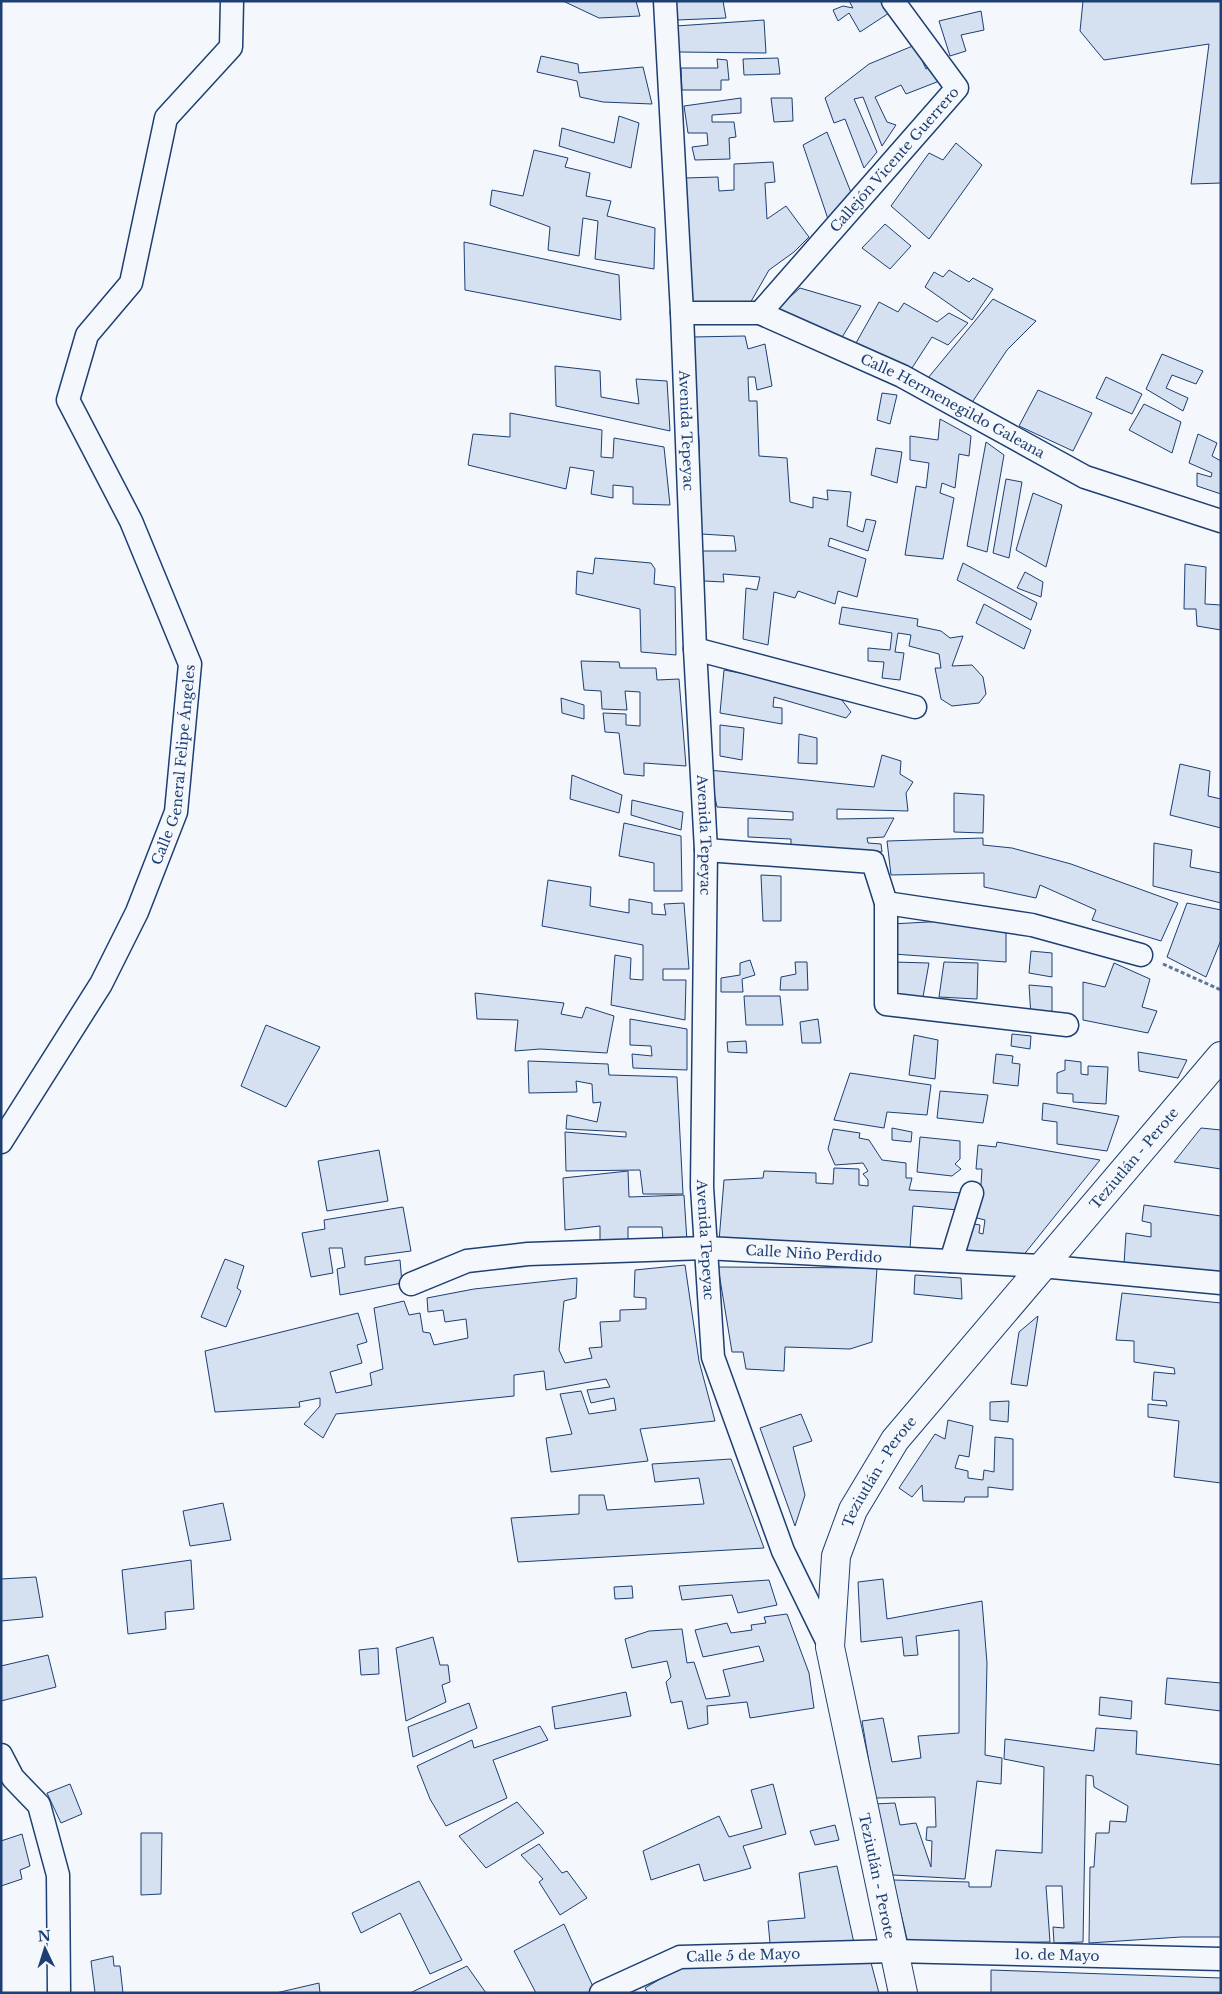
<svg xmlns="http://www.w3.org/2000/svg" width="1222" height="1994" viewBox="0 0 1222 1994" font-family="'Libre Baskerville',serif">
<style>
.building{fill:#d5e0f0;stroke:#1d3f73}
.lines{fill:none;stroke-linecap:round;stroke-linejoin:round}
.minor-casing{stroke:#1d3f73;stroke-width:25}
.primary-casing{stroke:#1d3f73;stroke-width:30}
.path{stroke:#5e769c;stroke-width:3;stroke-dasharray:4 2.5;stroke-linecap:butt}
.minor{stroke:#f4f7fb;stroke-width:22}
.primary{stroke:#f4f7fb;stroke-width:28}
.labels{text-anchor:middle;stroke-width:4;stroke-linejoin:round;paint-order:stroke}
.street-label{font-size:14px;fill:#1d3f73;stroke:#f4f7fb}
</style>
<rect width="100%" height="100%" fill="#f4f7fb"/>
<g class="building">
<polygon points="563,1 636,1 640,16 599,18"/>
<polygon points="672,1 723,1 726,18 677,20"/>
<polygon points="849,1 880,1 889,13 860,32 849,13 838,21 833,10 843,6 853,8"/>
<polygon points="1083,1 1221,1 1221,183 1191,184 1209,44 1104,60 1080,31"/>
<polygon points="981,11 984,30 961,35 966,51 950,56 939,21"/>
<polygon points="764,20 766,53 679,52 676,26"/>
<polygon points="915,45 926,69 935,65 942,80 906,94 901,85 875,97 887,122 896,125 882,146 863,97 854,99 877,152 864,168 845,119 834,123 825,98 869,64"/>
<polygon points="541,56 578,64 579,73 643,67 652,104 603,102 580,97 577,81 537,72"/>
<polygon points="778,58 780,74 744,75 743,59"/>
<polygon points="717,59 727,60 729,80 721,80 721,90 682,90 681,68 718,68"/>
<polygon points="741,98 741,113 712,115 712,122 734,122 736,137 729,138 730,159 695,160 692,147 708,145 707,133 688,133 684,106"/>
<polygon points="771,98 792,98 793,121 774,122"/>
<polygon points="619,116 639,123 631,168 559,146 562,128 614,143"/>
<polygon points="827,132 854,200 828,219 803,145"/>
<polygon points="956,143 982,165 929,239 891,206 929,153 943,160"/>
<polygon points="534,150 568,158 565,167 590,173 586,196 611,201 607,216 655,228 654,269 595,259 598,221 583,218 579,256 548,250 550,227 490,205 492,190 523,196"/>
<polygon points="773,162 775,182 765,183 767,219 786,206 809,237 794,252 769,270 749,305 690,305 685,178 718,177 719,191 734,190 734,164"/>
<polygon points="885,224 911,246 890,269 862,248"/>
<polygon points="464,242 619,275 621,320 465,290"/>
<polygon points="949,270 969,282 973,278 993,289 972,320 925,287 934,272 943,277"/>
<polygon points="800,288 861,306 841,339 773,312"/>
<polygon points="993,299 1036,321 1007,350 971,404 928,378"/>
<polygon points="879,302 898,312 904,303 937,322 949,313 968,323 948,345 932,337 912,368 856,343"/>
<polygon points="745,336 748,349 765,344 772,386 757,390 755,377 748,377 749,401 757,401 759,456 787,458 790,502 813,508 813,497 828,500 827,490 851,492 847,526 863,532 866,519 876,521 868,551 830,538 828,546 866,559 857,597 838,591 835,604 798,591 795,598 774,592 768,645 743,639 746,588 757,590 760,577 723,574 724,582 704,581 702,551 736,551 734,536 701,534 699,441 691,337"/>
<polygon points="1162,354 1203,371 1196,384 1172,375 1166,388 1188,398 1183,411 1146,389"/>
<polygon points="555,366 600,371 601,397 639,404 636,379 667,381 670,431 556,406"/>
<polygon points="1106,377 1142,394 1132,414 1096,398"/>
<polygon points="1038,390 1092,413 1073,451 1019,426"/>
<polygon points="882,393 897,395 890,424 877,420"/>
<polygon points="1144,404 1181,422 1172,453 1129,430"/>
<polygon points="510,413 602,430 601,457 613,458 614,438 664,447 670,505 633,504 633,487 613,485 613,498 591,494 594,471 570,467 566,489 468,465 473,434 510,437"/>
<polygon points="940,419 971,436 969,456 959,454 955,488 942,483 940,493 954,498 943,559 905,555 916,486 926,488 929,463 910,460 910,436 938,440"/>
<polygon points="1198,434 1217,443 1212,456 1221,461 1221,494 1197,486 1197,473 1211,477 1212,473 1189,463"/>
<polygon points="986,442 1004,455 987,552 967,546"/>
<polygon points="876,448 902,452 897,483 871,475"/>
<polygon points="1006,479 1022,482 1009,558 993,553"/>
<polygon points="1033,493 1062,505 1046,567 1016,550"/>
<polygon points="595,558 651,563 655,569 654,584 675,587 676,655 641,652 640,609 576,594 577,571 593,574"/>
<polygon points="963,563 1037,603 1031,620 957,580"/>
<polygon points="1185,564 1206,567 1205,604 1221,605 1221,630 1197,626 1196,609 1184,609"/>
<polygon points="1025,572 1043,582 1041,597 1017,588"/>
<polygon points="984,604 1031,630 1024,649 976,623"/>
<polygon points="842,607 918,619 917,626 941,631 950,638 963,636 952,666 972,665 983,677 986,694 979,703 952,706 941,699 935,668 941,668 939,654 909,646 911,635 898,633 895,652 904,653 900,680 882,678 884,662 868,661 868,648 890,650 892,633 839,624"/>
<polygon points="581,661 619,662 620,668 656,668 657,680 679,679 686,766 644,763 644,776 624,774 619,733 605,732 603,713 626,714 626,725 640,726 640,692 625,691 627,710 602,709 601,691 584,690"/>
<polygon points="724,670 835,691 851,712 846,718 774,697 773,707 782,708 782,724 720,713"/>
<polygon points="561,698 584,705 584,719 562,713"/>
<polygon points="720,725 744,728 742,760 720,756"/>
<polygon points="799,734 817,738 817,764 798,763"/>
<polygon points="882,755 901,761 900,774 913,782 906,793 908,811 837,809 837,819 894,818 884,837 867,838 868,843 881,844 882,852 791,848 791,839 748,837 748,818 793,820 793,812 717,807 709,770 874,787"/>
<polygon points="1180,764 1210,771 1208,796 1221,799 1221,828 1170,815"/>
<polygon points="572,775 622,795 619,813 570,799"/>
<polygon points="954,793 984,795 983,833 954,832"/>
<polygon points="632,800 683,812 681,830 631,815"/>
<polygon points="624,823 681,836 682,891 654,891 654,863 619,856"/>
<polygon points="983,838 983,845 1012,848 1071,864 1178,903 1161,941 1092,920 1096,910 1040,885 1036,898 984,887 984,873 891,875 887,841"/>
<polygon points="1154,843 1192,850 1190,867 1221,873 1221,903 1153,886"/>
<polygon points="761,875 781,876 781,921 763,921"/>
<polygon points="548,880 591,887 590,906 629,913 629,899 652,903 652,914 666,915 664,904 684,903 689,969 663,969 663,980 686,980 685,1020 611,1005 615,955 631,958 630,979 643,980 643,945 542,926"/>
<polygon points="1187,903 1221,910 1221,940 1206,977 1167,957"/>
<polygon points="965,920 1006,928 1006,962 893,954 891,924"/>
<polygon points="1031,951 1052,953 1052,977 1029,973"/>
<polygon points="750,960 755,975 742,979 743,992 721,992 721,978 740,975 740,963"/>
<polygon points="795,962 807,962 808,990 780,990 781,977 796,974"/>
<polygon points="893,962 929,963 923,997 893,995"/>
<polygon points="944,962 978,963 977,999 939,997"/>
<polygon points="1114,963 1150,979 1142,1007 1157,1011 1148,1033 1083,1020 1083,982 1105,987"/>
<polygon points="1029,985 1052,987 1052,1018 1031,1017"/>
<polygon points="475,993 564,1003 561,1014 582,1018 586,1007 614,1016 607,1053 540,1049 515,1051 518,1020 477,1019"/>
<polygon points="744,996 780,996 783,1025 746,1025"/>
<polygon points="630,1019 687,1029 687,1070 633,1068 632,1054 652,1056 651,1046 630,1045"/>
<polygon points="818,1019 821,1043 802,1043 800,1022"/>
<polygon points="266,1025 320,1047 286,1107 241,1086"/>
<polygon points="1012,1034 1031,1036 1030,1049 1011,1046"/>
<polygon points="914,1035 938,1040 935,1079 909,1075"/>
<polygon points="746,1041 747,1053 728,1052 727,1042"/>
<polygon points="1138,1052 1187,1060 1178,1078 1139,1071"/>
<polygon points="996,1054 1013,1056 1012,1063 1020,1064 1018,1086 993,1083"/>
<polygon points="1065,1060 1081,1062 1081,1074 1088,1075 1088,1066 1108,1067 1106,1104 1073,1102 1073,1094 1057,1093 1057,1073 1065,1070"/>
<polygon points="528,1061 608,1064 609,1075 677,1077 683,1194 643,1194 640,1170 566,1171 565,1132 626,1137 626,1132 566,1129 567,1115 597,1122 601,1102 593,1103 592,1084 576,1081 577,1092 529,1093"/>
<polygon points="850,1073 931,1085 927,1115 887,1112 884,1128 834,1120"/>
<polygon points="940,1091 988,1095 983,1123 937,1118"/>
<polygon points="1043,1103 1119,1116 1107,1151 1057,1144 1057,1122 1042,1120"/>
<polygon points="892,1128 912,1132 911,1142 892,1140"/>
<polygon points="1201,1128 1221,1130 1221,1169 1174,1162"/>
<polygon points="833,1129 860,1133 859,1138 869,1140 882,1160 906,1163 906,1178 912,1178 909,1190 963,1193 958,1210 913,1206 910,1248 719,1241 724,1180 763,1178 764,1171 816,1173 816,1183 833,1184 834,1168 859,1169 859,1185 868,1186 868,1180 863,1174 868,1171 863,1163 835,1165 828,1149"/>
<polygon points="920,1137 960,1141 960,1159 955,1164 961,1169 952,1176 917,1172"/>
<polygon points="997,1142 1100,1160 1022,1257 963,1252 969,1223 980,1225 979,1233 983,1234 985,1220 973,1217 980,1200 982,1169 976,1169 978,1145 996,1147"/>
<polygon points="379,1150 388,1201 327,1211 318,1161"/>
<polygon points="628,1171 629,1197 684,1195 687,1241 663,1241 662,1227 628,1227 628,1248 600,1244 600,1226 565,1230 563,1178"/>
<polygon points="1144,1205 1221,1216 1221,1274 1124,1264 1126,1233 1151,1237 1151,1223 1142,1221"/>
<polygon points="403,1207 411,1251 365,1257 365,1265 400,1260 402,1283 340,1295 337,1269 345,1267 342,1248 329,1248 333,1273 311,1277 302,1233 325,1229 324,1220"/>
<polygon points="225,1259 244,1266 237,1288 241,1291 226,1327 201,1317"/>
<polygon points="685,1265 699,1361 715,1421 640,1429 648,1461 551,1472 546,1438 572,1434 560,1394 581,1391 589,1414 616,1410 614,1398 591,1403 587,1390 610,1387 606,1379 546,1390 544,1371 514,1375 514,1396 336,1414 323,1438 304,1424 320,1406 320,1398 299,1402 300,1407 215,1412 205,1351 358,1313 367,1342 357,1345 362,1363 330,1372 336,1393 372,1385 370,1373 383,1369 374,1308 404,1301 409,1315 420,1313 423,1332 430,1333 434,1345 468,1338 466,1319 445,1322 443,1310 428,1312 427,1298 474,1289 577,1278 576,1298 564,1301 559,1350 565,1363 592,1358 589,1348 602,1347 600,1322 620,1321 620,1310 646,1309 646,1298 634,1297 635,1270"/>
<polygon points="718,1267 877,1268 872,1342 850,1349 785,1347 784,1371 746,1369 743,1352 732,1352"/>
<polygon points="915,1275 961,1278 962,1299 914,1294"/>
<polygon points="1122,1293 1221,1303 1221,1483 1174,1477 1179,1421 1148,1417 1148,1404 1167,1406 1166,1401 1152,1400 1154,1372 1175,1374 1174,1368 1134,1362 1134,1341 1116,1340"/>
<polygon points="1038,1316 1027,1386 1011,1384 1019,1332"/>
<polygon points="1009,1401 1008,1422 990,1420 990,1402"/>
<polygon points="801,1414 812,1441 793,1447 805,1495 795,1526 760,1428"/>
<polygon points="948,1420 973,1426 969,1457 959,1455 955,1468 968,1471 968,1478 983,1480 984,1470 994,1472 995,1437 1013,1439 1013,1490 988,1487 988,1497 965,1497 964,1502 923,1501 922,1485 912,1497 899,1488 935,1434 945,1439"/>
<polygon points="731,1459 764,1548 518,1562 511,1518 579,1514 579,1495 604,1495 607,1510 704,1504 699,1478 655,1482 652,1464"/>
<polygon points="223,1503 231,1540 190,1546 183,1511"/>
<polygon points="191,1560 194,1609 165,1612 166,1629 128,1634 122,1570"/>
<polygon points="36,1577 43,1617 1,1621 1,1579"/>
<polygon points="883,1579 887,1619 982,1601 987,1663 985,1755 1002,1758 1001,1784 977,1781 965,1879 893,1875 874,1804 895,1803 900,1825 916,1823 931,1867 932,1841 926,1840 927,1827 936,1827 935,1797 875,1798 862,1721 883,1718 892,1762 921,1758 918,1736 959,1733 959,1630 916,1636 918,1655 904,1656 902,1637 861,1642 858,1582"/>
<polygon points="769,1580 777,1605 738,1613 732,1595 682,1600 679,1586"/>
<polygon points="632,1586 633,1598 615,1599 614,1587"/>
<polygon points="787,1614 809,1673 814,1708 750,1718 747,1702 707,1706 708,1724 688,1729 682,1701 671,1703 666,1682 671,1677 667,1661 632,1668 625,1639 649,1631 682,1629 687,1663 694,1662 706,1699 730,1696 723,1670 764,1661 759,1646 703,1657 695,1630 727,1623 731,1633 752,1630 751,1625 766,1623 764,1617"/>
<polygon points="433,1637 440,1665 448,1665 450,1682 442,1685 446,1702 406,1721 396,1648"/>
<polygon points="378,1648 379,1674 361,1675 359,1650"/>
<polygon points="48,1655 56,1687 1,1701 1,1666"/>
<polygon points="1167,1678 1221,1683 1221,1711 1165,1704"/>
<polygon points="626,1692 631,1716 555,1729 552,1707"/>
<polygon points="1100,1697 1132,1701 1131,1719 1099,1715"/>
<polygon points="469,1703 477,1728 413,1757 408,1727"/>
<polygon points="540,1726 548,1740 493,1760 507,1798 446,1826 430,1799 417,1766 472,1740 474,1748"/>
<polygon points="1096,1728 1137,1731 1136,1754 1221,1765 1221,1937 1181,1937 1089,1943 1090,1867 1094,1867 1096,1833 1109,1833 1110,1821 1126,1822 1128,1806 1094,1787 1093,1776 1086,1775 1083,1942 1054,1943 1053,1927 1064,1928 1062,1886 1046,1886 1050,1942 908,1943 893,1880 969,1882 969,1887 991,1887 996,1850 1042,1853 1044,1767 1004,1759 1005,1739 1094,1751"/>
<polygon points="70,1784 82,1814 61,1823 47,1793"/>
<polygon points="773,1784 786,1834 743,1846 751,1868 704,1881 699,1864 651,1880 643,1851 719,1816 729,1837 762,1828 751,1790"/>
<polygon points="517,1802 544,1833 486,1868 459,1836"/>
<polygon points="835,1825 839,1840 815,1845 810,1831"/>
<polygon points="141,1833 162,1833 161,1894 141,1895"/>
<polygon points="22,1834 30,1866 20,1870 22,1879 1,1886 1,1841"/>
<polygon points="539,1844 562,1873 567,1871 587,1898 560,1915 539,1882 543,1879 521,1855"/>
<polygon points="837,1866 854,1943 770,1943 768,1921 805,1918 799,1873"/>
<polygon points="419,1881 462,1960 430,1974 400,1913 361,1933 352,1913"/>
<polygon points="564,1924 596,1993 536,1993 514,1951"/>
<polygon points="113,1956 114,1966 120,1966 123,1993 95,1993 91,1961"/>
<polygon points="870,1959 879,1993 648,1993 645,1988 687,1963"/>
<polygon points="467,1966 486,1993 410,1993"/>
<polygon points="991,1970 1221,1978 1221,1993 991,1993"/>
<polygon points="319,1983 320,1993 276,1993"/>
</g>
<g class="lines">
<g class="minor-casing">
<g id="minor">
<path id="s1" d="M665 1 682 313 695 649 706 850 702 1187 713 1357 783 1551 830 1647"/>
<path id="s2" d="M682 313H760L902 376 1085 477 1221 521"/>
<path id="s3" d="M760 313 957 88 893 1"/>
<polyline points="695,649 915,707"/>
<polyline points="706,850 873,862 886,903 886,1004 1067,1025"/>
<polyline points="886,903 1032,925 1141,955"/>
<path id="s4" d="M1 1142 101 984 137 912 176 812 190 664 131 521 68 400 87 335 131 283 166 118 231 47 232 1"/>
<polyline points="951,1261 972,1193"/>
<path id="s5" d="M411 1284 467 1261 528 1254 706 1248 1041 1266 1221 1283"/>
<polyline points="1,1755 13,1778 39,1805 58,1875 59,1993"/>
<path id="s6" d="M601 1993 680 1957 893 1951 1221 1959"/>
</g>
</g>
<g class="primary-casing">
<g id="primary">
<path id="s7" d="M903 1993 830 1647 836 1556 853 1510 895 1440 1221 1056"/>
</g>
</g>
<polyline class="path" points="1163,964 1221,990"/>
<use href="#minor" class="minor"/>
<use href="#primary" class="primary"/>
</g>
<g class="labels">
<g class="street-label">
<text dy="5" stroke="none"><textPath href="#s3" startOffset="204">Callejón Vicente Guerrero</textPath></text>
<text dy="5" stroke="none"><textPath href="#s2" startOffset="292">Calle Hermenegildo Galeana</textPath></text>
<text dy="5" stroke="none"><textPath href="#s1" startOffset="430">Avenida Tepeyac</textPath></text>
<text dy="5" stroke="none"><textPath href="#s4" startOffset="421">Calle General Felipe Ángeles</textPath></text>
<text dy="5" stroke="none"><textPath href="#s1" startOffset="835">Avenida Tepeyac</textPath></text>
<text dy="5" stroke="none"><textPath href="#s7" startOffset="945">Teziutlán - Perote</textPath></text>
<text dy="5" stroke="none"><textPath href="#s1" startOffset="1240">Avenida Tepeyac</textPath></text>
<text dy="5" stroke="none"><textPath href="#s5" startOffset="408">Calle Niño Perdido</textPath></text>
<text dy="5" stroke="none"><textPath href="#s7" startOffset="540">Teziutlán - Perote</textPath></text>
<text transform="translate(877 1876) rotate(78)" y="5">Teziutlán - Perote</text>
<text dy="5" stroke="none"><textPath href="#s6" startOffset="150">Calle 5 de Mayo</textPath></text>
<text dy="5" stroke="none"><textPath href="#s6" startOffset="464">1o. de Mayo</textPath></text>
</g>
</g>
<rect width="1222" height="1994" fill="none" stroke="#1d3f73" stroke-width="5"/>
<g transform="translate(45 1949) rotate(356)" stroke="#f4f7fb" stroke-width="4" paint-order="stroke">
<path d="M0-4L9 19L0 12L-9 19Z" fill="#1d3f73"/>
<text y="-8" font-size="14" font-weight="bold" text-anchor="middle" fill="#1d3f73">N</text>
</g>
</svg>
